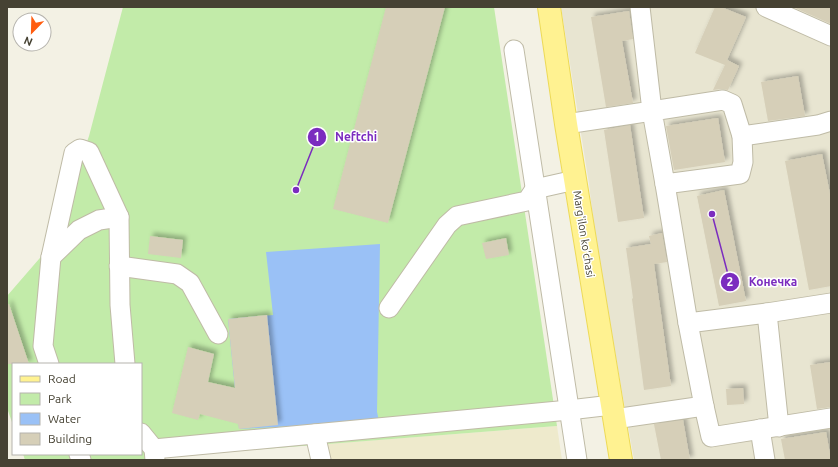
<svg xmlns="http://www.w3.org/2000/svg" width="838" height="467" viewBox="0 0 838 467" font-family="Ubuntu,sans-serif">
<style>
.residential{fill:#e8e5d1}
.education{fill:#eeeacc}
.green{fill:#c2eba9}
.water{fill:#9ac1f6}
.building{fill:#d6cfb8;filter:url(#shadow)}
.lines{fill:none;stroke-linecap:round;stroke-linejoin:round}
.minor-casing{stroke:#bfbba6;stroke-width:21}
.major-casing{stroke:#edda58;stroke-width:24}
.minor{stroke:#fff;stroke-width:19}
.major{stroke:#fff291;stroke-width:22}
.labels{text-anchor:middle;stroke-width:3;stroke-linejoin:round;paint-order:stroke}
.street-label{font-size:11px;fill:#464233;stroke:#fff}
.leader{fill:none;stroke:#7b2cbf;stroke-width:1.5}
.callout-dot{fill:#7b2cbf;stroke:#fff;stroke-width:1.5}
.mark-label{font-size:12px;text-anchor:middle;font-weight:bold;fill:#fff}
.callout-label{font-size:12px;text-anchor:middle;font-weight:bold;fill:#7b2cbf;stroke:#fff;stroke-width:3;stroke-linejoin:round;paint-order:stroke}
</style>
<defs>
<filter id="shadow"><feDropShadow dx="3.5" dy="-3.5" stdDeviation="2" flood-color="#0004"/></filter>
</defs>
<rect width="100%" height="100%" fill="#f3f1e4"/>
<polygon class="residential" points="561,7 831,7 831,460 634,460 596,244 589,184"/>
<polygon class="education" points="557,426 562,460 315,460 313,445"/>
<polygon class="green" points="123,7 494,7 557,426 161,457 162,460 25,460 23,454 141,454 141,364 13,364 13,425 7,408 7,296 52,244 89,136"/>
<polygon class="water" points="380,244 377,412 379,421 239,429 228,319 273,315 266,252"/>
<g class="building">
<polygon points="386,7 445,7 388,223 333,209"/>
<polygon points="715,7 721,7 746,17 727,60 739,66 728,90 721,89 713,90 725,65 695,53"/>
<polygon points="793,7 831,7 831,24"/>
<polygon points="629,11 633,39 622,41 633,103 606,107 591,17"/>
<polygon points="798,76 805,116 768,121 761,82"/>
<polygon points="718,118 725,162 674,170 666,126"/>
<polygon points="630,125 644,218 618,222 604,130"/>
<polygon points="822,154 831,199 831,286 809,290 785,161"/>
<polygon points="724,190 746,301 719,306 697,196"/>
<polygon points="662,233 667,262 654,264 671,386 644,390 632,299 633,298 626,248 651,244 649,236"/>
<polygon points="150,236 183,240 181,258 148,254"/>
<polygon points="506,238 509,255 486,259 482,243"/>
<polygon points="7,304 9,304 29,364 7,364"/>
<polygon points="267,315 278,425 239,429 238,424 200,414 198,420 172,413 188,347 214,354 208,382 235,388 228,319"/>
<polygon points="831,362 831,407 817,409 810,365"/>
<polygon points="743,388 744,404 727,405 726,389"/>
<polygon points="683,420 690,460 661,460 654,424"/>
<polygon points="826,432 831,460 785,460 781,439"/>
</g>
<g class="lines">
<g class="minor-casing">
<g id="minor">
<polyline points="766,7 831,36"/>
<polyline points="514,50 577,460"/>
<polygon points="723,100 732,104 742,136 743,162 740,174 665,184 652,111"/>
<polyline points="566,124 652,111 640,7"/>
<polyline points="742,136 818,125 831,121"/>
<polyline points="665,184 688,323"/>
<polyline points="51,257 79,230 99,220 119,217"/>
<polyline points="119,266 177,274 190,283 218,334"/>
<polyline points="389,308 447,225 457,216 527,201 535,189 575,180"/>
<polyline points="767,313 831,303"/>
<polyline points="49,364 43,346 51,257 74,153 80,149 89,152 119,217 120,305 125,364"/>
<polyline points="704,406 711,437 831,418"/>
<polyline points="614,419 704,406 688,323 767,313 779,427"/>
<polyline points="760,429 765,460"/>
<polyline points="141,433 154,449 155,460"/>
<polyline points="315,434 321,460"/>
<polyline points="154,449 569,410 612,405"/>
<polyline points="79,454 81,460"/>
</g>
</g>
<g class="major-casing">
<polyline id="major" points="549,7 566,124 621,460"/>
</g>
<use href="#minor" class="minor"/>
<use href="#major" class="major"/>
</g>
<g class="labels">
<g class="street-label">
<text transform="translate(584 234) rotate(81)" y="4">Marg'ilon ko'chasi</text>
</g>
</g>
<path class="leader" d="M296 190L317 137M712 214L730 282"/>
<g class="callout-dot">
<circle cx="296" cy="190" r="4"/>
<circle cx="712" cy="214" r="4"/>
<circle cx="317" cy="137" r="10"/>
<circle cx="730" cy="282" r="10"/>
</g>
<g class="mark-label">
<text x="317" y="141">1</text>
<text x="730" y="286">2</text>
</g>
<g class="callout-label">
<text x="356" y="141">Neftchi</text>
<text x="773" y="286">Конечка</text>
</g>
<rect width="838" height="467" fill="none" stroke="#464233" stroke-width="16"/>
<rect x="12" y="363" width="130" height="92" fill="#ffffff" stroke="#b5b3ad"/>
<rect x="20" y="376" width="20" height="6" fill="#fff291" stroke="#b5b3ad"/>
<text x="48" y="383" font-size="12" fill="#464233">Road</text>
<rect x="20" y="393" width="20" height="12" fill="#c2eba9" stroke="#b5b3ad"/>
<text x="48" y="403" font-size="12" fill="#464233">Park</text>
<rect x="20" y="413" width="20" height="12" fill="#9ac1f6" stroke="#b5b3ad"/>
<text x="48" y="423" font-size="12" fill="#464233">Water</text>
<rect x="20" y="433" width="20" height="12" fill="#d6cfb8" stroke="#b5b3ad"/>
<text x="48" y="443" font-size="12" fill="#464233">Building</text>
<g transform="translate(32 32) rotate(203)"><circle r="19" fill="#ffffff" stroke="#b5b3ad"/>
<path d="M0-3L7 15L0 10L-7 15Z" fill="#ff5c0f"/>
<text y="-6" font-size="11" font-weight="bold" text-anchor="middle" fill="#464233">N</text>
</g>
</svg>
